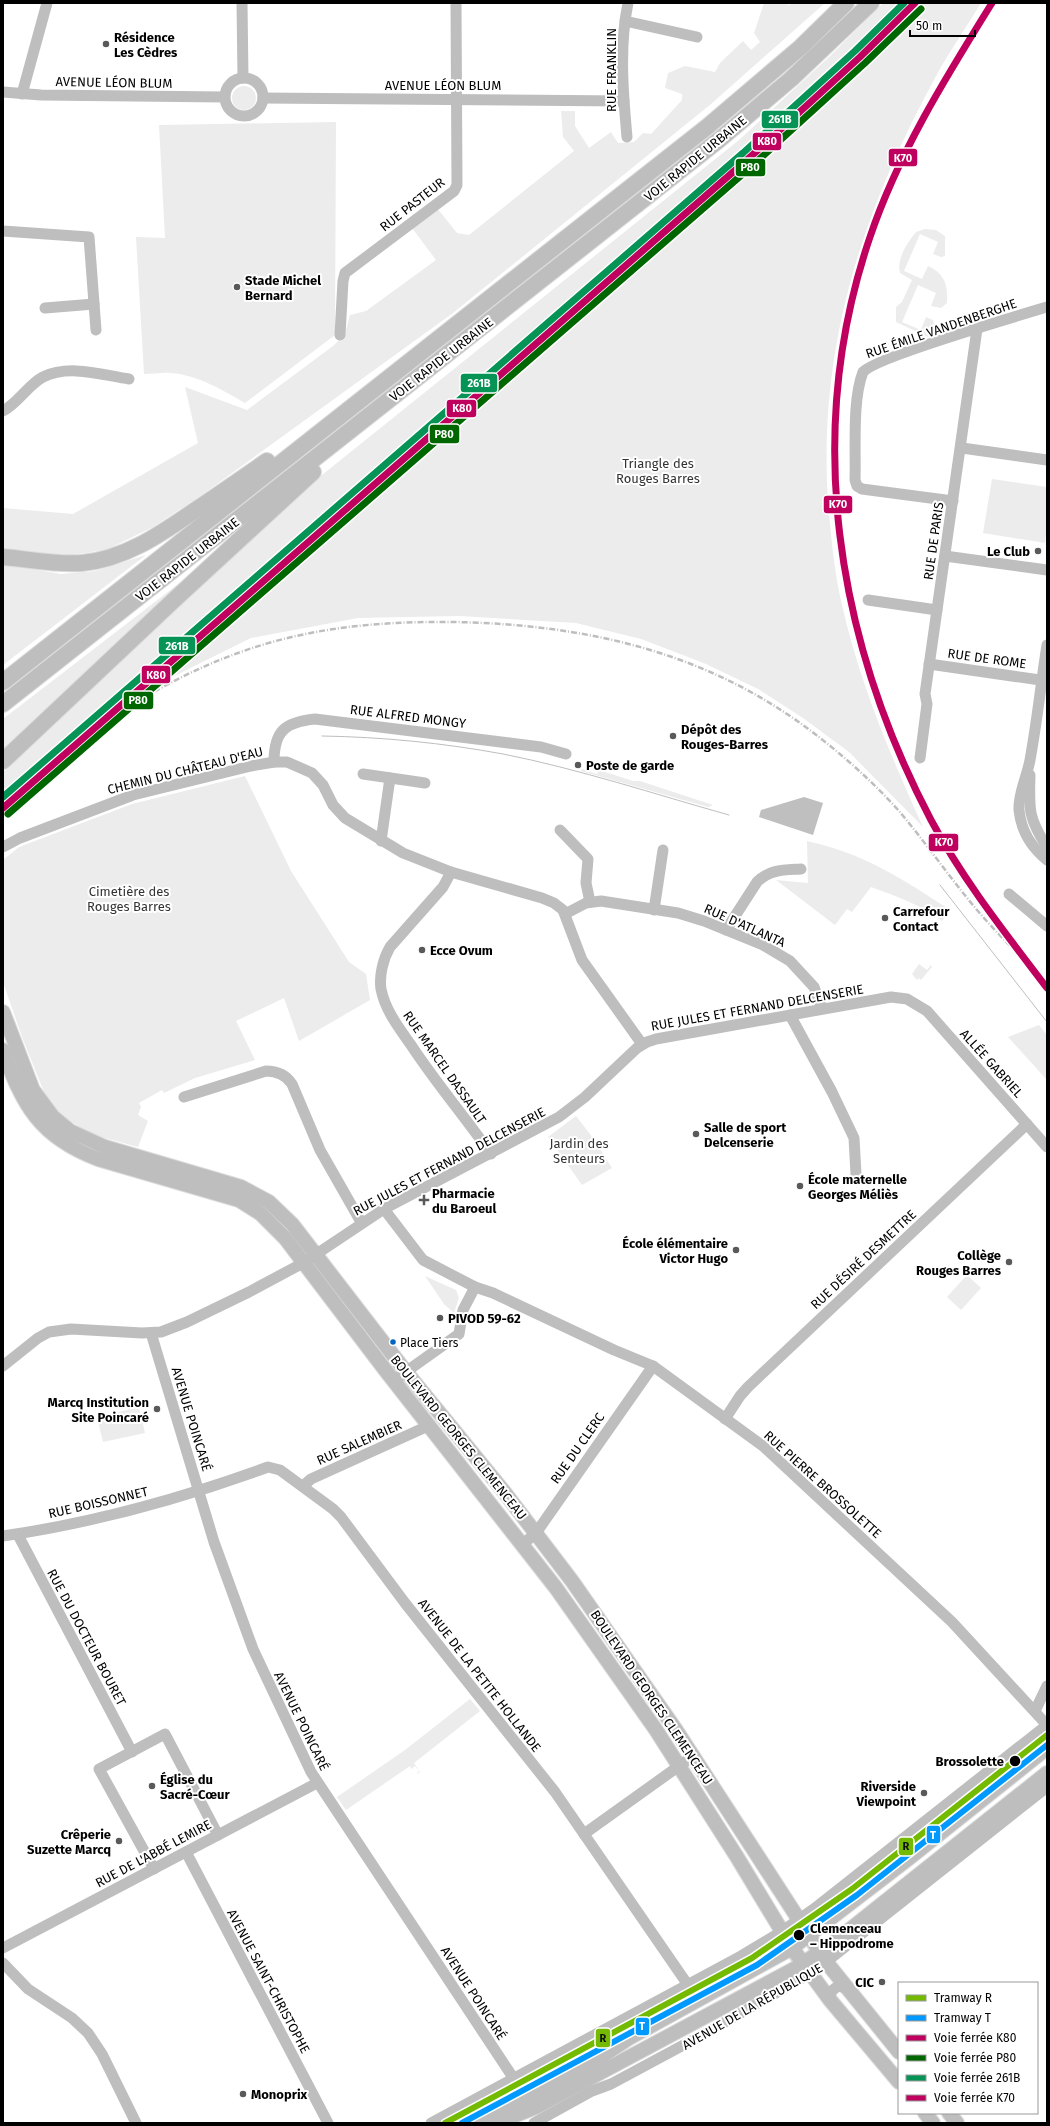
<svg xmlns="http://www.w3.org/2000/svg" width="1050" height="2126" viewBox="0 0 1050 2126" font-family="'Fira Sans',sans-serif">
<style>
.green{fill:#ececec}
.water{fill:#bfbfbf}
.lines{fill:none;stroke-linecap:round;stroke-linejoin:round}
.major-tunnel{stroke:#d9d9d9;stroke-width:14;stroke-dasharray:14 7;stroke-linecap:butt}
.major-casing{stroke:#dbdbdb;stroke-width:16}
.highway-casing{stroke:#dbdbdb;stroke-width:18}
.minor{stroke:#bebebe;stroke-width:11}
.major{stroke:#bebebe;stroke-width:14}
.highway{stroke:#bebebe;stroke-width:16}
.tram{stroke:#bebebe;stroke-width:1}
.rail{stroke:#bebebe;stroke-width:2.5;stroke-dasharray:6 2 1 2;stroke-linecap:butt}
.rail-1-casing{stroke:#fff;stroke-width:10}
.rail-2-casing{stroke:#fff;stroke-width:10}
.rail-3-casing{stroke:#fff;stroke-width:10}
.rail-4-casing{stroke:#fff;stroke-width:10}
.rail-1{stroke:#bf005f;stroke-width:7}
.rail-2{stroke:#060;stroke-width:7}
.rail-3{stroke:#069456;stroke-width:7}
.rail-4{stroke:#bf005f;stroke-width:7}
.tram-1-casing{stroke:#fff;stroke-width:9}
.tram-2-casing{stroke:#fff;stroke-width:9}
.tram-1{stroke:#74ba00;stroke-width:6}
.tram-2{stroke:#09f;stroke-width:6}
.poi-dot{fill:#595959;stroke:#fff;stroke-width:1.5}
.bus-dot{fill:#0065bd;stroke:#fff;stroke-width:1.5}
.stop-dot{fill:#000;stroke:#fff;stroke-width:1.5}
.labels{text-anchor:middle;stroke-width:4;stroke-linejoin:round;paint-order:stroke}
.bus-label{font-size:12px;fill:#000;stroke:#fff;text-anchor:start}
.poi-label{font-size:13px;font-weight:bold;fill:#000;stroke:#fff;text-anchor:start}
.street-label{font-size:13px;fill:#000;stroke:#fff}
.park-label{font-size:13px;fill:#333;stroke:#fff}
.stop-label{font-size:13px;font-weight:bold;fill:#000;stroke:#fff;text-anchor:end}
.line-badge{stroke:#fff;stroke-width:1.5}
.badge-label{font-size:11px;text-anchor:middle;font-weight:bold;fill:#fff}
.pale-badge-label{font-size:11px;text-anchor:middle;font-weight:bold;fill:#111}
</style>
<rect width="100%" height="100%" fill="#fff"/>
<g class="green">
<polygon points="764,3 780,3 790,5 792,3 825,3 711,104 453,313 203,494 153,527 110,548 87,553 66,556 3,550 3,508 73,514 198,443 185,387 247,410 333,346 345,334 350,315 366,311 436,260 412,228 437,208 457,233 469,235 574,151 563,137 561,111 575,111 575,126 589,148 611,132 618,143 634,142 643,133 651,134 682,100 682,94 665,88 668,73 685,66 715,72 720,63 743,41 751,50 760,42 754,33"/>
<polygon points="883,3 899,3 816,84 684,203 190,629 3,796 3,772 297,495 739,140 829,57"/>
<path d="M922 3H981C966 28 949 52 935 78 862 212 818 347 828 501 831 536 834 571 842 605 860 684 890 754 923 827L849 752 803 718 758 689 706 664 641 639 576 623 459 616 358 618 251 638 148 689 307 553 715 197Z"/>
<circle cx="244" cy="98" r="12"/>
<path d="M336 122 335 335 245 403C222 390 198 375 171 373 163 372 153 374 144 374L136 237 165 238 159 125Z"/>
<path d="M925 229 936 230 945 236V256L941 257 933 254 938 242 920 234 904 271 922 279 928 266C945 274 948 285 947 303L941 308 931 306 936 293 918 285 902 322 921 330 926 317 933 320 935 327 934 335 928 337 896 322V307L902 302 912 280 900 273C896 259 908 242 916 232Z"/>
<polygon points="992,479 1047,487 1047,526 1045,543 983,533"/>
<polygon points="146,555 3,665 3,564 61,574 95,571"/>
<polygon points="199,568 3,753 3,719"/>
<polygon points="582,769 597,774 599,770 633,781 640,781 713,805 708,807 581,771"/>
<polygon points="245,776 291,871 349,962 366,974 370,1000 299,1041 284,998 236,1021 255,1060 195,1078 164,1093 162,1090 139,1103 141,1107 138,1115 148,1121 138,1147 90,1134 61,1115 44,1092 22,1037 3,982 3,860 19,847 132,804"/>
<path d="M807 841C863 853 903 879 950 910L942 921C921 905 896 896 871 887L852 912 847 909 835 925 776 880 808 883Z"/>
<polygon points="919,964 927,970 931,965 932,967 921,980 919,978 917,980 912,974"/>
<polygon points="1039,1025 1047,1035 1047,1080 1008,1037"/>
<polygon points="576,1116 593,1138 612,1168 582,1185 548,1137"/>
<polygon points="967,1275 981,1288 961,1310 947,1297"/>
<polygon points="425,1276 456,1290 459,1298 454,1313 444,1304"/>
<polygon points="139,1407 145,1433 103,1442 97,1417"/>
<polygon points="470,1699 480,1711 414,1763 420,1772 416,1775 419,1771 415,1766 411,1769 410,1766 346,1810 337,1797 405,1750"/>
</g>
<polygon class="water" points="804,797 823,803 813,835 759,817 761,810"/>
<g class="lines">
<polyline class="major-tunnel" points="788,1957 823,1934"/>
<g class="major-casing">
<g id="major">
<polyline points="3,1012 33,1090 53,1117 70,1131 105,1147 241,1187 269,1202 292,1224 406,1372 505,1493 572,1581 676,1730 827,1963 899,2052"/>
<path d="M3 1050C23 1106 40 1137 98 1159L239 1200 261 1214 285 1238 386 1371 556 1588 656 1730 737 1857 792 1948 830 2000 899 2082"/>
<polyline points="592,2063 629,2038 792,1948 908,1859 1047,1748"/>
<polyline points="925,2113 933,2123"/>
<polyline points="949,2113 957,2123"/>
<polyline points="479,2123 600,2058"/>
<polyline points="496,2123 536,2107 796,1968 833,1943 1047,1773"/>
</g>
</g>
<g class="highway-casing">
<g id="highway">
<path d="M3 557C29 559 55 565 82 563 126 559 162 533 197 509 221 493 244 477 267 461"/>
<polyline points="3,682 707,127 801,47 846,3"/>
<polyline points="3,704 720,139 791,79 871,3"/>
<polyline points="3,761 174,600 313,472"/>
</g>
</g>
<g class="minor">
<polyline points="242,3 243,78"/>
<polyline points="625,21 697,37"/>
<circle cx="244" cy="97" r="19"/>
<polyline points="3,92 41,95 224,97"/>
<polyline points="22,94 47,3"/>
<polyline points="263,98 624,101"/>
<path d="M627 137C623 93 619 47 628 3"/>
<polyline points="3,231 89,237 96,330"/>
<polyline points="45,308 94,304"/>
<polyline points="340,335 343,281 345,273 454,191 457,185 456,3"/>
<path d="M3 411C18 403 29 384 43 377 69 364 102 375 129 379"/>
<polyline points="962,448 1047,460"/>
<path d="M953 501 862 489 857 486 855 480C856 449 852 400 863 372 874 358 1020 315 1047 307"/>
<polyline points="945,556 1047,570"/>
<polyline points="868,600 937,610"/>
<path d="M1047 645C1041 683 1037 722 1030 760 1027 777 1018 793 1019 810 1021 830 1031 847 1047 860"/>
<polyline points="929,664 1047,681"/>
<polyline points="920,758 927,704 925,694 977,329"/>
<path d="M274 762C274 731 285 722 315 719L541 747 566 754"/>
<polyline points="363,774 425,783"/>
<path d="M1030 775C1029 809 1028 818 1047 847"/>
<polyline points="560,830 588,859 586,883 590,902"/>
<polyline points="381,841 390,778"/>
<polyline points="3,847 20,838 133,795 251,766 274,762 287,762 312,773 323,785 333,805 345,818 403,853 451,872 542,898 554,903 563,910 582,960 642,1044"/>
<path d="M451 872 443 887 390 947C383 959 379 976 381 989 385 1010 399 1028 411 1045 436 1083 465 1117 491 1154"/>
<polyline points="1009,894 1047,926"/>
<polyline points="654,910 663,850"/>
<polyline points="565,914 586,903 601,901 678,913 704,921 763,945 790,961 814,987 822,1008"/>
<path d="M726 930 757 882C770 869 784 870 801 869"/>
<polyline points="790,1015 832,1092 854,1138 856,1174"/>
<path d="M184 1097 266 1071C277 1071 286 1075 292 1084L320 1150 361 1222"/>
<polyline points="384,1209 423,1260 475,1287 493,1293 614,1350 653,1366 763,1446 952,1622 1047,1725"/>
<polyline points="151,1333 214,1542 253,1649 311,1772 514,2079"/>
<polyline points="3,1366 38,1338 49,1332 71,1329 142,1333 161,1332 187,1322 249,1292 303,1263 384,1209 559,1117 585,1097 637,1048 647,1042 656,1039 891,997 907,999 927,1011 1047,1147"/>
<polyline points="400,1376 459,1334 463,1310 475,1287"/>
<polyline points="725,1419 740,1396 748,1387 1027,1124"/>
<polyline points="303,1486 311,1479 428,1426"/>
<polyline points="18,1535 132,1752"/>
<path d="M3 1536C93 1523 183 1498 268 1467L280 1470 333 1509 341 1517 405 1603 555 1792 688 1985"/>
<polyline points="523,1544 536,1533 653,1366"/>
<polyline points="1035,1711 1047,1686"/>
<polyline points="584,1834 693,1756"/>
<polyline points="186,1852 328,2123"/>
<polyline points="154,1869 99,1769 165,1734 218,1835"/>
<polyline points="3,1948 317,1783"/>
<polyline points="3,1963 28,1989 72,2018 88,2033 102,2054 136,2123"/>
<path d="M830 2000C829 1993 833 1988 840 1986L848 1989"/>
<polyline points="431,2123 741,1956 781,1932 815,1908 1047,1725"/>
<polyline points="534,2123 592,2091 611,2084 706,2033 816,1970 1047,1787"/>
</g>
<use href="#major" class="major"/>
<use href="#highway" class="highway"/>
<g class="tram">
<path d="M322 736C383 737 443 743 503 754 579 769 654 794 729 815"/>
<polyline points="940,885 1047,1022"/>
</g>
<path class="rail" d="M28 779C92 728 160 681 238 653 309 627 381 621 456 622 588 625 708 652 815 734 845 757 874 783 899 811 926 843 950 878 977 910 999 936 1024 959 1047 984"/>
<g class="rail-1-casing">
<polyline id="rail-1" points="3,808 748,159 860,57 915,3"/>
</g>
<g class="rail-2-casing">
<polyline id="rail-2" points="8,814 753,165 865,63 921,9"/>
</g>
<g class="rail-3-casing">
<polyline id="rail-3" points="3,797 743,153 855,51 904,3"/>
</g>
<g class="rail-4-casing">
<path id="rail-4" d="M992 3C946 77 898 154 870 237 803 433 836 639 931 820 963 880 1006 934 1047 988"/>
</g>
<use href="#rail-1" class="rail-1"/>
<use href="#rail-2" class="rail-2"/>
<use href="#rail-3" class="rail-3"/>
<use href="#rail-4" class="rail-4"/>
<g class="tram-1-casing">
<polyline id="tram-1" points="445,2123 752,1958 852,1889 1047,1735"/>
</g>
<g class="tram-2-casing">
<polyline id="tram-2" points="462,2123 757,1965 857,1895 1047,1745"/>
</g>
<use href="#tram-1" class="tram-1"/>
<use href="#tram-2" class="tram-2"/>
</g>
<g class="poi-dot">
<circle cx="106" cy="44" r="4"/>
<circle cx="237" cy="287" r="4"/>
<circle cx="1038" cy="551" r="4"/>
<circle cx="673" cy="736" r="4"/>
<circle cx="578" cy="765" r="4"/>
<circle cx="885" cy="918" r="4"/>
<circle cx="422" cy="950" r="4"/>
<circle cx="696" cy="1134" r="4"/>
<circle cx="800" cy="1186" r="4"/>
<path d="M422 1194h4v4h4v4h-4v4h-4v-4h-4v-4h4z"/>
<circle cx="736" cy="1250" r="4"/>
<circle cx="1009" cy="1262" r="4"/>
<circle cx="440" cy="1318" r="4"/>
<circle cx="157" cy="1409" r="4"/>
<circle cx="152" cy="1786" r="4"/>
<circle cx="924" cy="1793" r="4"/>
<circle cx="119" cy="1841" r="4"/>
<circle cx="882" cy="1982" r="4"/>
<circle cx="243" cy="2094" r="4"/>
</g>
<circle class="bus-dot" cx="393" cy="1342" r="3.5"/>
<g class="stop-dot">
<circle cx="1015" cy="1761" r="6"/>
<circle cx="799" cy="1935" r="6"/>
</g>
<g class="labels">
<g class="bus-label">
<text x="400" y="1347">Place Tiers</text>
</g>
<g class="poi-label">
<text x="114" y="42">Résidence<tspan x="114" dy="15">Les Cèdres</tspan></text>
<text x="245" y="285">Stade Michel<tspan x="245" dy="15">Bernard</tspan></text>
<text x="1030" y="556" text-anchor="end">Le Club</text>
<text x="681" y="734">Dépôt des<tspan x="681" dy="15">Rouges-Barres</tspan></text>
<text x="586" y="770">Poste de garde</text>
<text x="893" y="916">Carrefour<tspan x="893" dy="15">Contact</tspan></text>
<text x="430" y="955">Ecce Ovum</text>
<text x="704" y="1132">Salle de sport<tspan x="704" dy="15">Delcenserie</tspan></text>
<text x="808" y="1184">École maternelle<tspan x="808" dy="15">Georges Méliès</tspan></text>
<text x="432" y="1198">Pharmacie<tspan x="432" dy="15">du Baroeul</tspan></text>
<text x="728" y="1248" text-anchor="end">École élémentaire<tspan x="728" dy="15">Victor Hugo</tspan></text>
<text x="1001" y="1260" text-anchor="end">Collège<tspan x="1001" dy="15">Rouges Barres</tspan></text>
<text x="448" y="1323">PIVOD 59-62</text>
<text x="149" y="1407" text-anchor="end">Marcq Institution<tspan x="149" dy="15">Site Poincaré</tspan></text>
<text x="160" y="1784">Église du<tspan x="160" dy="15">Sacré-Cœur</tspan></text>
<text x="916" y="1791" text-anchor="end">Riverside<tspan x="916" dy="15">Viewpoint</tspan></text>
<text x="111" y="1839" text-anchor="end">Crêperie<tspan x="111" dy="15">Suzette Marcq</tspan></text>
<text x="874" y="1987" text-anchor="end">CIC</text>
<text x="251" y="2099">Monoprix</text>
</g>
<g class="street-label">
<text transform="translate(611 70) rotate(-90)" y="5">RUE FRANKLIN</text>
<text transform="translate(114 82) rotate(1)" y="5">AVENUE LÉON BLUM</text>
<text x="443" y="90">AVENUE LÉON BLUM</text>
<text transform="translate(695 158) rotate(-39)" y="5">VOIE RAPIDE URBAINE</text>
<text transform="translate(412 204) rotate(-38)" y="5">RUE PASTEUR</text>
<text transform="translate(941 328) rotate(-19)" y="5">RUE ÉMILE VANDENBERGHE</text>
<text transform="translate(441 359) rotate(-38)" y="5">VOIE RAPIDE URBAINE</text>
<text transform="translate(933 541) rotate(-82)" y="5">RUE DE PARIS</text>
<text transform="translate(187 559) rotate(-38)" y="5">VOIE RAPIDE URBAINE</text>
<text transform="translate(987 658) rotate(8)" y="5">RUE DE ROME</text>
<text transform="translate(408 716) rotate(7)" y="5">RUE ALFRED MONGY</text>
<text transform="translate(185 770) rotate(-14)" y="5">CHEMIN DU CHÂTEAU D'EAU</text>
<text transform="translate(745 925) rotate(24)" y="5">RUE D'ATLANTA</text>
<text transform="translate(757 1007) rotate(-10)" y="5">RUE JULES ET FERNAND DELCENSERIE</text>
<text transform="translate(992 1063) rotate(48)" y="5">ALLÉE GABRIEL</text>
<text transform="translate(445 1067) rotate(55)" y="5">RUE MARCEL DASSAULT</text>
<text transform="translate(449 1161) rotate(-28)" y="5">RUE JULES ET FERNAND DELCENSERIE</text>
<text transform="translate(863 1259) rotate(-43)" y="5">RUE DÉSIRÉ DESMETTRE</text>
<text transform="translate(192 1419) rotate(73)" y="5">AVENUE POINCARÉ</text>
<text transform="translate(459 1437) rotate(51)" y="5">BOULEVARD GEORGES CLEMENCEAU</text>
<text transform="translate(359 1442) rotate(-24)" y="5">RUE SALEMBIER</text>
<text transform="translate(577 1448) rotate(-55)" y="5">RUE DU CLERC</text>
<text transform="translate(823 1484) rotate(42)" y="5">RUE PIERRE BROSSOLETTE</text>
<text transform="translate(98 1502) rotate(-13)" y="5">RUE BOISSONNET</text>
<text transform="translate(87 1637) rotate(62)" y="5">RUE DU DOCTEUR BOURET</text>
<text transform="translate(480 1675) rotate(52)" y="5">AVENUE DE LA PETITE HOLLANDE</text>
<text transform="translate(652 1697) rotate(56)" y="5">BOULEVARD GEORGES CLEMENCEAU</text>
<text transform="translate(302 1721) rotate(64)" y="5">AVENUE POINCARÉ</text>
<text transform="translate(153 1853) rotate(-28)" y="5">RUE DE L'ABBÉ LEMIRE</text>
<text transform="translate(269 1981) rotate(62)" y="5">AVENUE SAINT-CHRISTOPHE</text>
<text transform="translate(474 1993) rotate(57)" y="5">AVENUE POINCARÉ</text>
<text transform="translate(752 2006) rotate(-30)" y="5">AVENUE DE LA RÉPUBLIQUE</text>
</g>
<g class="park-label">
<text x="658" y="468">Triangle des<tspan x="658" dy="15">Rouges Barres</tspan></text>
<text x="129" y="896">Cimetière des<tspan x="129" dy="15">Rouges Barres</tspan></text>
<text x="579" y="1148">Jardin des<tspan x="579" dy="15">Senteurs</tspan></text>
</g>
<g class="stop-label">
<text x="1004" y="1766">Brossolette</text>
<text x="810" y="1933" text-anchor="start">Clemenceau<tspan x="810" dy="15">– Hippodrome</tspan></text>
</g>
</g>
<g class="line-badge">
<rect x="761" y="110" width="38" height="19" rx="4" fill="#069456"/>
<rect x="752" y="132" width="30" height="19" rx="4" fill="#bf005f"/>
<rect x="888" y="148" width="30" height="19" rx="4" fill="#bf005f"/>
<rect x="735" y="158" width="31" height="19" rx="4" fill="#060"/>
<rect x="460" y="373" width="38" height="20" rx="4" fill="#069456"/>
<rect x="446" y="399" width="31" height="19" rx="4" fill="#bf005f"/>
<rect x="429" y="424" width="31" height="20" rx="4" fill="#060"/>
<rect x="823" y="495" width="30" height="19" rx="4" fill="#bf005f"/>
<rect x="158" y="636" width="38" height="19" rx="4" fill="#069456"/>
<rect x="141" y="665" width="30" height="19" rx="4" fill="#bf005f"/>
<rect x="123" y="691" width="31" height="19" rx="4" fill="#060"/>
<rect x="928" y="833" width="31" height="19" rx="4" fill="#bf005f"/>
<rect x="926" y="1825" width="15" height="19" rx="4" fill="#09f"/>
<rect x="898" y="1837" width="16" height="19" rx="4" fill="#74ba00"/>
<rect x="635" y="2017" width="15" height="19" rx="4" fill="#09f"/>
<rect x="595" y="2028" width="16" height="20" rx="4" fill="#74ba00"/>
</g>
<g class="badge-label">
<text x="780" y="123">261B</text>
<text x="767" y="145">K80</text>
<text x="903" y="162">K70</text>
<text x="750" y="171">P80</text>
<text x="479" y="387">261B</text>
<text x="462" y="412">K80</text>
<text x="444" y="438">P80</text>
<text x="838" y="508">K70</text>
<text x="177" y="650">261B</text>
<text x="156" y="679">K80</text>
<text x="138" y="704">P80</text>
<text x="944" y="846">K70</text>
<text x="933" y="1839">T</text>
<text x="642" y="2030">T</text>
</g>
<g class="pale-badge-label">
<text x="906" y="1850">R</text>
<text x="603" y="2042">R</text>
</g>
<rect width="1050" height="2126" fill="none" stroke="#000000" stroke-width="8"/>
<rect x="898" y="1982" width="140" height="132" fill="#ffffff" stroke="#999999"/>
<rect x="906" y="1995" width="20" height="6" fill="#74ba00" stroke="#999999"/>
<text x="934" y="2002" font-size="12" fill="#000000">Tramway R</text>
<rect x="906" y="2015" width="20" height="6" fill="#0099ff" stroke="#999999"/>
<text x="934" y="2022" font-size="12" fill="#000000">Tramway T</text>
<rect x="906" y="2035" width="20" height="6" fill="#bf005f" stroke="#999999"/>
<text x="934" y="2042" font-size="12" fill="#000000">Voie ferrée K80</text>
<rect x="906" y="2055" width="20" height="6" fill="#006600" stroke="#999999"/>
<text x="934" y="2062" font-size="12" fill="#000000">Voie ferrée P80</text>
<rect x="906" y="2075" width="20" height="6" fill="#069456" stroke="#999999"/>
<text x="934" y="2082" font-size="12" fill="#000000">Voie ferrée 261B</text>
<rect x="906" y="2095" width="20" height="6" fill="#bf005f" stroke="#999999"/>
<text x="934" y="2102" font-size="12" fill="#000000">Voie ferrée K70</text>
<path d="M910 30v6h65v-6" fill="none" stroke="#000000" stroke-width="2"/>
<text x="916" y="30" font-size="12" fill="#000000" stroke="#ffffff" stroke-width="3" paint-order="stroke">50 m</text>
</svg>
